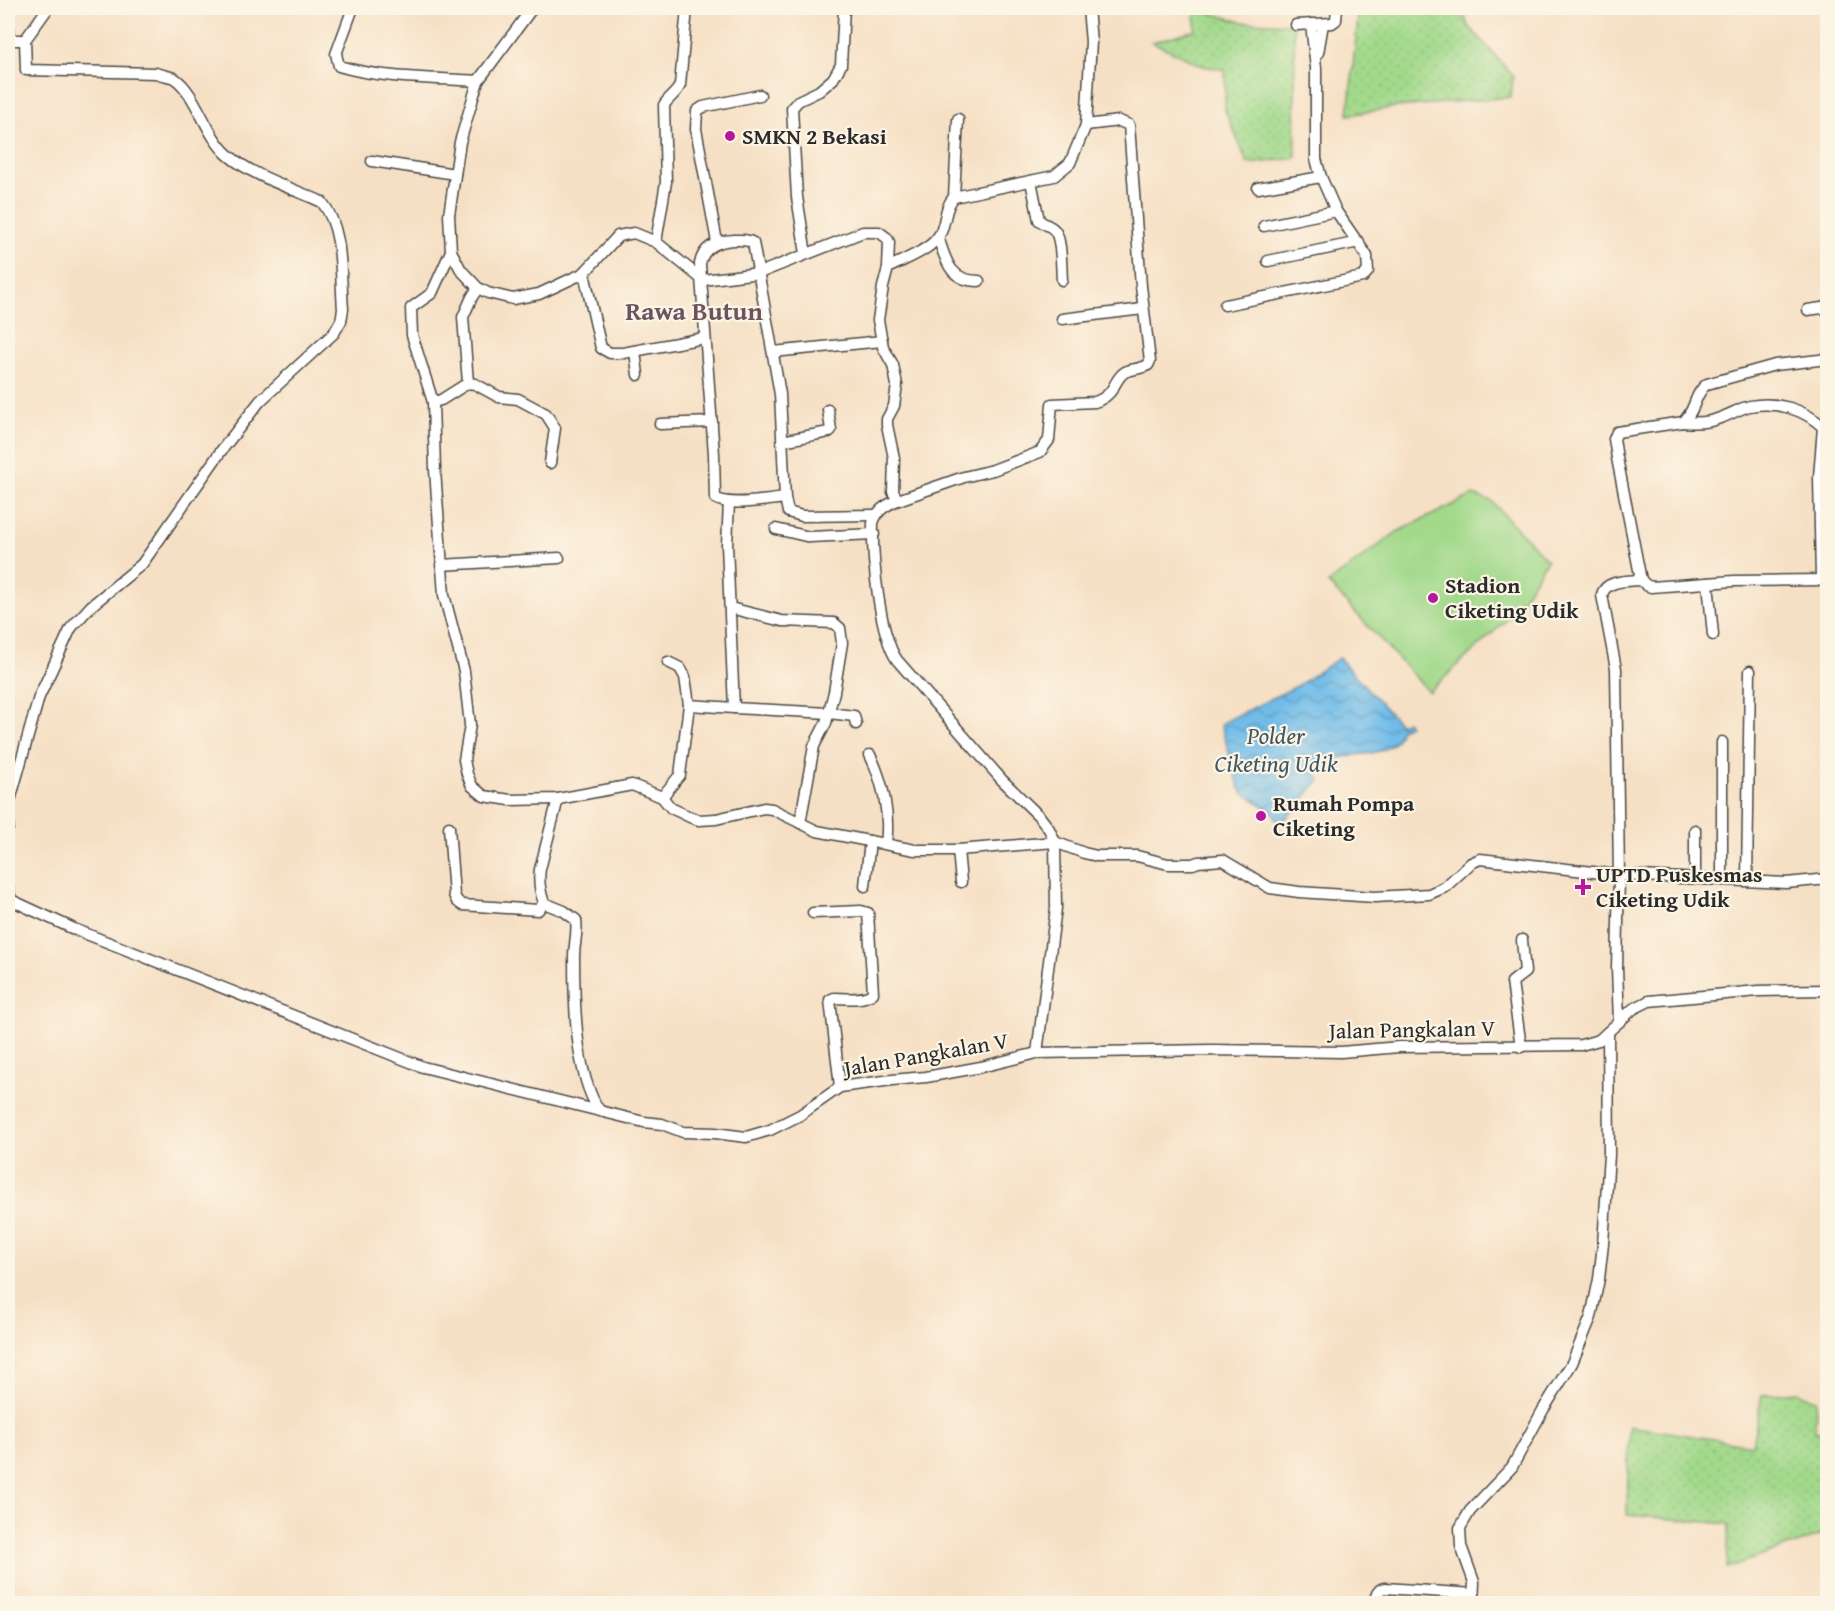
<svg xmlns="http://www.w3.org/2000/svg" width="1835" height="1611" viewBox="0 0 1835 1611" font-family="'Gentium Book Plus',serif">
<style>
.grass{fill:url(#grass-dots);stroke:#66825b;stroke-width:1.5}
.pitch{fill:#a2d98b;stroke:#66825b;stroke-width:1.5}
.water{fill:url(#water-waves);stroke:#4d748a;stroke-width:1.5}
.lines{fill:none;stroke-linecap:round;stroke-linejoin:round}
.minor-casing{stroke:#494642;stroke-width:13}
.minor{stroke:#fff;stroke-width:10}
.poi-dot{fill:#b5179e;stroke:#fcf5e5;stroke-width:2}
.labels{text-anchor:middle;stroke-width:4.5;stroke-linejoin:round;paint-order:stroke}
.poi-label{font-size:22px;font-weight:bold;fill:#2b2b2b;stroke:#fcf5e5;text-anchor:start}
.street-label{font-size:22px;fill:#2b2b2b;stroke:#fcf5e5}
.water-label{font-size:24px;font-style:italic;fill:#3f5664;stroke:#fcf5e5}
.quarter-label{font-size:26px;font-weight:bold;fill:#6b5462;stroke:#fcf5e5}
</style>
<defs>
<pattern id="grass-dots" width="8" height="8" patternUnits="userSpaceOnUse" patternTransform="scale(1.5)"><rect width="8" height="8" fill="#a2d98b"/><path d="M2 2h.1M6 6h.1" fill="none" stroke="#8cba78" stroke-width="1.8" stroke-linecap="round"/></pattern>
<pattern id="water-waves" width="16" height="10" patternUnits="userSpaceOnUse" patternTransform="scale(1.5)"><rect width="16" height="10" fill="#6fbce9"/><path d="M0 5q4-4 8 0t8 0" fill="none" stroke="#5b99bd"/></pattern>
</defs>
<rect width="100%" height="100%" fill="#fcf5e5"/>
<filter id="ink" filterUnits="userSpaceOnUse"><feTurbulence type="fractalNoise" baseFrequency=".0167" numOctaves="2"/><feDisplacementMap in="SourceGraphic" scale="12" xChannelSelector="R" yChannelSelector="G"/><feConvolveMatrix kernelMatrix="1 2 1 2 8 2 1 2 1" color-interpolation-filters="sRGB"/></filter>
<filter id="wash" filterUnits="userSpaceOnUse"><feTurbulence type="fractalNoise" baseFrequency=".008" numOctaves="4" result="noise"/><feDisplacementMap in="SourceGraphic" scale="24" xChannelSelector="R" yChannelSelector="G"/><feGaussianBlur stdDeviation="1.35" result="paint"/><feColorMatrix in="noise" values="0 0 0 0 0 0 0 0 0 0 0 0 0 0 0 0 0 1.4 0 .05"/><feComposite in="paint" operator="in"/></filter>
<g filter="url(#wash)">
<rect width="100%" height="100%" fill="#f6e0c5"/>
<g class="grass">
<polygon points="1359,8 1461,8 1468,25 1513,76 1511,97 1396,107 1348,115"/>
<polygon points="1195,9 1243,22 1294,24 1296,158 1248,164 1225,110 1225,70 1203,66 1152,42 1195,30"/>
<polygon points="1797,1392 1816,1400 1815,1431 1827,1432 1827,1533 1727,1568 1729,1524 1627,1515 1629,1426 1752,1445 1762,1395"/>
</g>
<polygon class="pitch" points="1473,495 1491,501 1547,560 1513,614 1429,692 1328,583 1397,532"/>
<path class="water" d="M1339 658 1400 724 1407 721 1409 725 1401 729C1394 759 1360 751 1340 758 1330 761 1323 768 1316 774L1320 780 1284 821H1277L1273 812 1242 792 1239 787 1221 725 1224 722 1297 686Z"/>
</g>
<g filter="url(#ink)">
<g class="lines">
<g class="minor-casing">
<g id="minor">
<polyline points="8,8 8,40 25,40"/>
<path d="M353 8 336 54 339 66C381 79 434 78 478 81"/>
<path d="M534 8 530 11 478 81 460 142 449 215 451 251 461 270 478 288 488 293 513 299 539 294 584 273 618 236 634 233 656 242 703 280 759 273 863 232H879L887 238 889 242 888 268 883 287 878 320 883 347 893 365 897 385 894 406 887 419V425L894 458 893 492 898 500C886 505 877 510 873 523 872 556 879 634 897 660L1002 780 1040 817 1049 829 1055 842 1056 908 1037 1053"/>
<polyline points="1296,25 1332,23 1336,20 1337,8"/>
<polyline points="1318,53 1323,24"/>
<polyline points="372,161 455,174"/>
<path d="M1031 181 1039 220C1044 225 1051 225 1055 231 1062 240 1061 268 1062 280"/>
<polyline points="1258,188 1321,177"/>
<polyline points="954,197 958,119"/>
<polyline points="1264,226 1336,211"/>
<path d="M938 237C946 260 949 281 979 281"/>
<path d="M656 242 666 182 664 105C669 97 677 93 680 85L687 8"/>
<polyline points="717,242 696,129 697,111 703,107 760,95"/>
<polyline points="451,251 432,293 411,308 412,335 433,402 435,470 444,595 464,671 470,725 464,760 467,774 472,786 484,796 510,800 558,799 632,785 662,797 671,808 690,817 699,820 716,819 764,808 772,809 817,831 915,850 958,850 1055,842 1084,853 1097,856 1137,856 1168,864 1193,864 1198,862 1223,860 1270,888 1299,892 1375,897 1429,894 1445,887 1471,863 1480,859 1619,875 1786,883 1828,879"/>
<polyline points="806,254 797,197 792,108 798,101 819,91 833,79 841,65 844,8"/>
<polyline points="1268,261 1359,242"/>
<path d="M888 268C904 259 933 250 941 232 946 220 945 206 954 197L1054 176 1070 163 1086 125 1091 42 1088 8"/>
<polyline points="584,273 601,348 610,353 623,353 704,338"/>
<polyline points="1225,305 1363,277 1368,271 1367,256 1336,211 1321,177 1316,159 1316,68 1311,24"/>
<polyline points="1808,310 1828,307"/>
<polyline points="1062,319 1143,309"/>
<polyline points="635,351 638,375"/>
<polyline points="773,352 882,341"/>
<polyline points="468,383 475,384 499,397 518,399 546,414 555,428 550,463"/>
<polyline points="433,402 441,400 468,383 463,317 472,297 478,288"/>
<path d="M1683 422C1695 423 1709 423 1720 418 1730 415 1740 408 1750 406 1777 401 1804 409 1823 427H1828"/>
<polyline points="660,424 712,422"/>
<polyline points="782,441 829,432 831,430 828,410"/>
<path d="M785 498 780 394 754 248 753 243C747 239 741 240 734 240 717 241 703 247 700 264L714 454 715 498C729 507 768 500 785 498L788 512 802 516 875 515"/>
<path d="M898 500 964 477 993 470 1040 452 1049 440 1052 404 1095 402C1117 394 1113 379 1125 372 1132 369 1141 369 1148 365L1150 361 1141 286 1129 125 1119 121 1086 125"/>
<polyline points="729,502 727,545 734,708 829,713 854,716 856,724"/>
<polyline points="776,529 810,537 874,534"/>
<polyline points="441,565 559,558"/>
<polyline points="1821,579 1819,477 1823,427"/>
<path d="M1641 580 1617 458 1614 439 1617 432 1683 422C1696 411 1694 393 1707 384L1775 365 1828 359"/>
<polyline points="1708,583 1713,635"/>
<polyline points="730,608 782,621 834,623 840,628 842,643 834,692 826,723 814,746 800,823"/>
<polyline points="689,705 734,708"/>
<polyline points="1722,742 1722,879"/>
<path d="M870 755C883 781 890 814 886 843"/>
<polyline points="662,797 680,775 689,705 685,677 680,668 668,662"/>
<path d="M558 799 540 869C538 882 540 892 544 903L564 911 576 920C578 933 574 944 574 957 574 1000 575 1074 599 1110"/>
<polyline points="449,827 454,895 457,901 462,905 538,910 544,903"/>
<path d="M8 828 9 804 39 697 71 628 91 606 142 564 221 451 260 401 334 333 341 321 343 309C340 275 344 229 322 202 292 188 252 176 227 154 205 134 196 92 174 78 169 76 161 75 156 73L26 70 25 40 48 8"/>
<polyline points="958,850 961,882"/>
<polyline points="1695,878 1695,830"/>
<polyline points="1747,881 1750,671"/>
<polyline points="865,886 870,841"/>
<polyline points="8,889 11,900 74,929 423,1067 644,1122 662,1124 683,1132 715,1133 746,1137 770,1130 800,1115 840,1087 892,1080 926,1077 981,1067 1037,1053 1211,1050 1341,1052 1399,1047 1581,1045 1599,1040 1633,1009 1649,1001 1758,991 1828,990"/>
<path d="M813 913 861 911 868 913 873 993C864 1001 845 998 834 998L830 1000 840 1087"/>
<path d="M1619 1022 1617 968 1619 875 1616 669 1602 595C1605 580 1628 581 1641 580L1646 585 1651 587 1734 581 1828 580"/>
<polyline points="1521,1047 1512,982 1525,972 1522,940"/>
<path d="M1374 1604C1376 1596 1377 1589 1385 1588L1474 1594"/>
<polyline points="1473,1604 1474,1582 1461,1546 1460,1528 1470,1511 1512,1467 1543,1410 1572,1363 1591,1317 1599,1279 1603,1244 1609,1155 1608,1032"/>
</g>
</g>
<use href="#minor" class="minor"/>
</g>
</g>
<g class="poi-dot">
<circle cx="730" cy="136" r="6"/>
<circle cx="1433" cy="598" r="6"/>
<circle cx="1261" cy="816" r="6"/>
<path d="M1580 878h6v6h6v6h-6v6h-6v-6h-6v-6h6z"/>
</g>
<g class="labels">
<g class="poi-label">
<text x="742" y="144">SMKN 2 Bekasi</text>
<text x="1445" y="593">Stadion<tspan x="1445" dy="25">Ciketing Udik</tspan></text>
<text x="1273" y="811">Rumah Pompa<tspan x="1273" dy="25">Ciketing</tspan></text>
<text x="1596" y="882">UPTD Puskesmas<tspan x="1596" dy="25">Ciketing Udik</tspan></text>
</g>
<g class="street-label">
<text transform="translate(1412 1029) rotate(-1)" y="8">Jalan Pangkalan V</text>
<text transform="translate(926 1054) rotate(-10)" y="8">Jalan Pangkalan V</text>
</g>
<g class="water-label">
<text x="1276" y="744">Polder<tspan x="1276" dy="28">Ciketing Udik</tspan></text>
</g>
<g class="quarter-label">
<text x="694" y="320">Rawa Butun</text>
</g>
</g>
<rect width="1835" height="1611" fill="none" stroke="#fcf5e5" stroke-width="30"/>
</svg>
